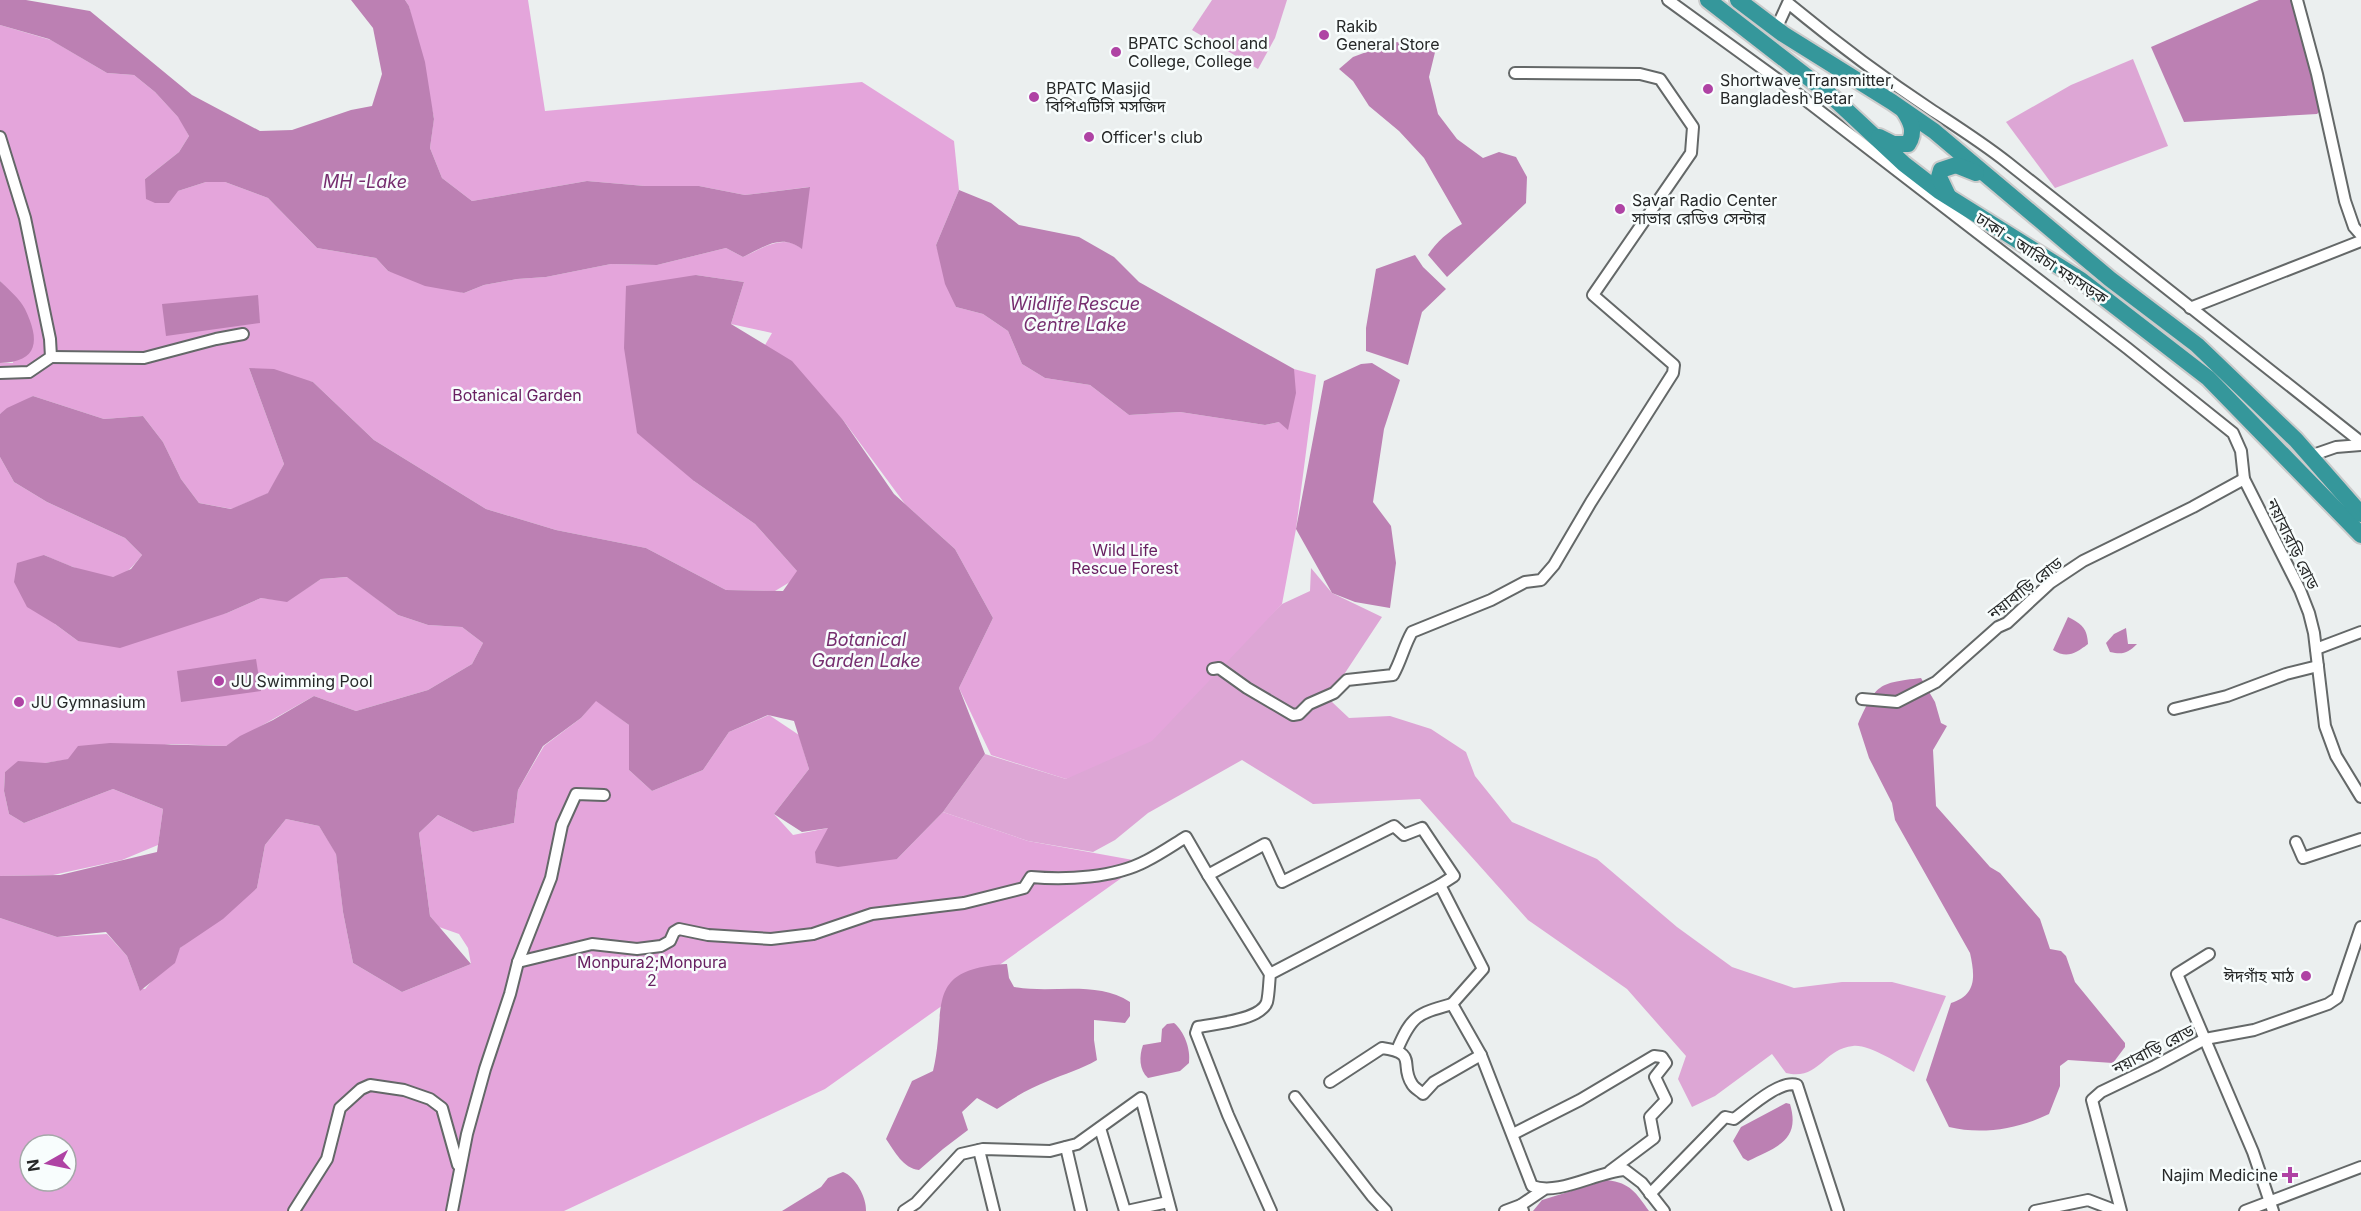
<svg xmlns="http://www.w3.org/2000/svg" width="2361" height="1211" viewBox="0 0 2361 1211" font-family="Inter,'Noto Sans Bengali',sans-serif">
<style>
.green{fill:#dda6d5}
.forest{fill:#e4a5db;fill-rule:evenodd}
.water{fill:#bc80b3}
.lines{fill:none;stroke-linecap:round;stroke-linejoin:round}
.minor-casing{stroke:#646868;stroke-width:14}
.highway-casing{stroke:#cbcbcb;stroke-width:20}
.minor{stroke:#fff;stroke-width:10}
.highway{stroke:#35979b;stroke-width:16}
.poi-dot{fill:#af43a4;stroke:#f8fdfd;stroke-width:2}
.labels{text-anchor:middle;stroke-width:5;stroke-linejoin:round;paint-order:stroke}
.poi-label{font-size:16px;fill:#262828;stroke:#f8fdfd;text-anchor:start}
.street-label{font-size:16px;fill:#262828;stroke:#f8fdfd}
.park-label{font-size:16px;fill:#682061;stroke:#f8fdfd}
.water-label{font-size:18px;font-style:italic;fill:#762e6f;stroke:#f8fdfd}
</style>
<rect width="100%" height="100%" fill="#ebefef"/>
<g class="green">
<polygon points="1212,0 1287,0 1275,38 1258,69 1192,30"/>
<polygon points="2133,59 2168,146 2055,188 2006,122 2071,85"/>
<path d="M1311 568 1332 593 1382 617 1341 679 1332 702 1349 718 1390 716 1431 729 1466 752 1475 776 1512 822 1597 859 1677 927 1732 967 1794 988 1842 982H1892L1946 996 1914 1072C1899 1064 1869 1044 1853 1046 1823 1049 1819 1081 1786 1073L1772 1054 1715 1096 1692 1107 1678 1079 1686 1056 1627 989 1528 920 1420 799 1313 804 1242 760 1148 813 1115 840 1093 852 1028 841 943 812 985 754 1066 779 1224 659 1282 604 1310 591Z"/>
</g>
<g class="forest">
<path d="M405 0H528L545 111 862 82 954 141 959 190 936 245 956 307 983 314 1008 331 1022 364 1045 378 1090 385 1129 415 1180 412 1265 425 1279 422 1294 369 1316 375 1296 529 1282 604 1152 741 1066 779 991 755 959 688 993 618 955 549 905 504 843 420 765 345 772 333 731 324 744 282 696 275 694 481 755 524 798 572 790 582 775 591 726 590 646 548 556 530 486 509 374 440 313 382 249 368 284 464 269 493 232 509 199 503 181 479 163 442 143 416 104 419 33 396 0 414V363H13L24 308 0 281V25L51 40 107 73 134 75 155 92 180 119 189 136 179 152 145 179 178 191 206 182H225L268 198 317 248 376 258 388 271 464 293 484 285 517 279 546 277 611 264 657 265 726 248 743 257C763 248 782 234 801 248L809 187 745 195 699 186H645L587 181 472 201 442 178 430 148 434 118 409 6Z"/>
<path d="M0 457 14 482 47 502 125 538 142 555C135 564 125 577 112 577 97 578 60 562 44 555L55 624 78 641 227 613 261 598 287 601 321 579 348 577 398 615 428 625 462 627 483 643 472 664 428 690 356 711 314 696 226 746 171 744 45 763 13 766 5 772 4 791 9 814 24 823 113 789 163 809 158 845 122 860 53 875 0 876Z"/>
<path d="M596 700 629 725V770L652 791 703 770 729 732 769 715 799 735 809 769 774 814 793 835 828 828 897 859 943 812 1028 841 1144 862 825 1089 564 1211H0V918L57 937 107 934 127 956 139 988 145 989 180 948 257 888 265 845 286 819 319 826 336 853 343 912 353 963 402 992 471 964 468 948 459 934 439 927 430 916 419 833 438 815 473 832 514 823 518 790 544 746 581 718ZM30 1145H66V1181H30Z"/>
</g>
<g class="water">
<path d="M0 0H26L90 11 192 95 260 131 292 130 351 110 372 106 382 74 373 28 351 0H405L409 6 425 62 434 119 430 148 442 178 472 201 587 181 645 186H699L745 195 810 187 802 249C781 233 764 247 743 257L726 248 657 265 611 264 546 277 517 279 484 285 464 293 425 286 388 271 376 258 317 248 268 198 225 182H206L178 191 169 203H155L146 199 145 179 179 152 189 136 178 117 155 92 134 75 107 73 49 39 0 25Z"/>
<polygon points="2259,0 2292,0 2320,111 2317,114 2184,122 2151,47"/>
<path d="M1393 42 1437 44 1429 77 1438 114 1457 139 1483 158 1499 152 1516 157 1527 177 1526 203 1447 277 1428 255C1437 241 1448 232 1462 224L1424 158 1399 131 1369 106 1353 81 1339 69 1353 57Z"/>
<polygon points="959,190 991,203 1019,225 1079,237 1114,257 1139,282 1294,369 1296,393 1288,430 1279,422 1265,425 1180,412 1129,415 1090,385 1045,378 1022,364 1008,331 983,314 956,307 945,284 936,245"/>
<polygon points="1415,255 1423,267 1446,289 1422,312 1408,365 1366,351 1366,328 1376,269"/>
<polygon points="696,275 744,282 731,324 792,361 843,420 894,494 955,549 993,618 959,688 985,754 943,812 897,859 838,867 816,863 815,852 828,828 802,832 774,814 809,769 794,721 768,715 729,732 703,770 652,791 629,770 629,725 596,701 581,718 543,746 518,790 514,823 473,832 438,815 419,833 430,916 471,964 402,992 353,963 343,912 336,854 319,826 286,819 265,845 257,888 223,919 180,948 175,963 140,991 127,956 106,932 57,937 0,918 0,876 60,875 157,852 163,809 113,789 24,823 9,814 4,791 5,772 18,761 45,763 68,759 78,746 110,743 226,746 240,736 273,720 314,696 356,711 428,690 472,664 483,643 462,627 428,625 398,615 347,577 321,579 287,602 261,598 227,613 120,648 78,641 55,624 27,607 14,582 17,563 44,555 73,567 113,577 131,569 142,555 125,538 47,502 14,482 0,457 0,414 7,408 33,396 104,419 143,416 163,442 181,479 199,503 231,509 268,493 284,464 249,368 274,369 313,382 374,440 486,509 556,530 646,548 726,590 783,591 797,571 755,524 694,481 637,433 624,348 626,286"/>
<path d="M0 281C8 289 20 299 25 309 40 340 39 362 0 363Z"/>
<polygon points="258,295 260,323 166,336 162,304"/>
<polygon points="1372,363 1400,380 1384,429 1373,502 1391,526 1396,563 1390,608 1355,602 1332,593 1296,529 1324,381 1361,364"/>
<path d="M2068 617C2082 624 2087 628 2088 644 2076 653 2067 659 2053 650Z"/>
<path d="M2126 628 2128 644H2137C2128 653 2123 655 2110 652L2106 643 2114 634Z"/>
<polygon points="256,659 261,691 181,702 177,671"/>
<path d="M1921 678 1935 702 1941 723 1947 726 1933 750 1936 806 1990 867 2000 873 2040 919 2050 949 2061 951 2066 956 2075 982 2125 1043V1047L2113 1063 2068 1060 2060 1066V1086L2049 1114C2018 1129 1982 1135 1949 1127L1926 1080 1951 1003C1977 995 1975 976 1970 953L1895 820 1892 803 1869 758 1858 724C1876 684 1878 683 1921 678Z"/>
<path d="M1007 964 1009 978 1014 987C1053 994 1096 980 1130 1002V1016L1125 1023 1094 1020V1040L1097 1060C1082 1069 1064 1074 1048 1081 1030 1088 1013 1098 997 1109L977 1098 962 1112 968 1130 943 1149 919 1170C903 1168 895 1152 886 1139L912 1081 933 1071C948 1009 921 969 1007 964Z"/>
<path d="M1174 1023C1184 1031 1191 1049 1189 1063L1180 1071 1148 1078C1139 1070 1139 1056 1143 1045L1161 1042 1162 1029 1167 1024Z"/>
<path d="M1786 1103 1790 1104C1801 1141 1776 1147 1748 1161L1743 1158 1733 1141 1741 1127Z"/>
<path d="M843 1172C855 1176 867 1198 866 1211H782L821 1187 828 1178Z"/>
<path d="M1607 1180C1631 1183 1636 1193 1649 1211H1533L1542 1200Z"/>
</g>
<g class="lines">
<g class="minor-casing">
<g id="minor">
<polyline points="1668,0 1799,95 2127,348 2233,433 2241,451 2244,479 2300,590 2309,613 2314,633 2325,726 2336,756 2361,797"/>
<polyline points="2297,0 2317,74 2345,201 2354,227 2361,235"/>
<path d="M1776 29 1788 3C1834 41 1883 78 1933 111 1959 128 1984 144 2008 163 2126 256 2243 350 2361 442"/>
<polyline points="0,137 25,218 50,339 51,357 29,372 0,373"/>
<polyline points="2190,308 2361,241"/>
<polyline points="51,357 144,358 216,339 243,334"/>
<polyline points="2310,456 2336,447 2361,445"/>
<polyline points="2316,649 2361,632"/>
<path d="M1213 669 1219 668 1247 688 1293 715 1299 714 1309 704 1334 693 1347 680 1393 675C1401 661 1404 646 1412 632L1491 600 1525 582 1541 580 1554 565 1591 502 1673 373 1674 365 1593 295 1691 153 1693 127 1660 79 1640 74 1515 73"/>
<polyline points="1862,699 1897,702 1936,682 1998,627 2007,623 2050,583 2083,561 2193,507 2244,479"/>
<polyline points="2174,709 2227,696 2286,674 2318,666"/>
<polyline points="2296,842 2303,858 2361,839"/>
<polyline points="1208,875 1270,974"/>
<polyline points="2209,954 2177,974 2253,1152 2273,1211"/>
<path d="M518 962 592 944 637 949 661 946 670 941 674 932 679 929 708 935 771 939 813 934 872 914 964 903 1024 888 1031 877C1066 880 1114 878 1146 861 1160 854 1173 845 1186 837L1208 875 1265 844 1282 882 1394 826 1404 835 1422 828 1454 876 1440 885"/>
<path d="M1397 1050C1412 1015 1417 1014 1452 1004"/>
<path d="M1330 1082 1382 1048C1419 1053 1399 1065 1412 1084 1414 1088 1420 1091 1423 1094L1434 1082 1481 1055"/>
<polyline points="1295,1097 1372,1196 1386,1211"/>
<polyline points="1100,1128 1125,1211"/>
<polyline points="1513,1134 1580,1100 1654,1056 1662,1057 1666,1063 1655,1077 1666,1100 1650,1117 1654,1138 1610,1171"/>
<polyline points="1066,1147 1081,1211"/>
<polyline points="979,1150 994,1211"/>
<path d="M1650 1194 1725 1117 1734 1119C1748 1109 1780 1079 1797 1085L1838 1211"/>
<polyline points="294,1211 327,1159 340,1108 361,1089 370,1085 404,1090 430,1099 442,1108 458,1165"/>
<polyline points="452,1211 467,1134 485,1069 510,994 518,962 551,878 562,825 576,794 604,795"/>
<polyline points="904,1211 916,1203 961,1154 983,1149 1050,1151 1077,1144 1141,1098 1171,1211"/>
<polyline points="1127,1211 1168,1202"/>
<path d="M1271 1211 1228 1115 1196 1033 1198 1027C1214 1024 1261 1020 1267 1002 1269 994 1269 983 1270 974L1440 885 1483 969 1452 1004 1481 1055 1532 1186C1559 1196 1596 1172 1625 1170L1642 1183 1664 1211"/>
<polyline points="1505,1211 1521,1205"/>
<polyline points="1523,1211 1521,1205 1543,1190"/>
<polyline points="2035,1211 2088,1200 2117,1211"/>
<polyline points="2121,1211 2092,1100 2101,1092 2155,1066 2205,1039 2254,1030 2328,1004 2337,998 2340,989 2361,927"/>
<polyline points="2245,1211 2361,1167"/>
</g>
</g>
<g class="highway-casing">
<g id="highway">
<polyline points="1708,0 1828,93 1904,164 1939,191 2081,280 2208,378 2361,535"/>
<polyline points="1738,0 1783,34 1892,102 1934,131 2110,279 2197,345 2296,440 2361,514"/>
<path d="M1879 137 1893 144H1908C1916 132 1911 122 1904 111"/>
<polyline points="1948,196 1939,177 1941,170 1956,165 1976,173"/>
</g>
</g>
<use href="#minor" class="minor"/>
<use href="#highway" class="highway"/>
</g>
<g class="poi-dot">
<circle cx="1324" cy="35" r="6"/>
<circle cx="1116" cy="52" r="6"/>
<circle cx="1708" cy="89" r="6"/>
<circle cx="1034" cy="97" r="6"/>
<circle cx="1089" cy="137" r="6"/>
<circle cx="1620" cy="209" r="6"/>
<circle cx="219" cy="681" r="6"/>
<circle cx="19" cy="702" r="6"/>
<circle cx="2306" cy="976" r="6"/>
<path d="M2287 1166h6v6h6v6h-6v6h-6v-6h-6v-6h6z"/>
</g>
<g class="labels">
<g class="poi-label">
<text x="1336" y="32">Rakib<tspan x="1336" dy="18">General Store</tspan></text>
<text x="1128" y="49">BPATC School and<tspan x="1128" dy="18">College, College</tspan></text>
<text x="1720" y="86">Shortwave Transmitter,<tspan x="1720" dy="18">Bangladesh Betar</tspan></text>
<text x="1046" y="94">BPATC Masjid<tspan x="1046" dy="18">বিপিএটিসি মসজিদ</tspan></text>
<text x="1101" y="143">Officer's club</text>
<text x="1632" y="206">Savar Radio Center<tspan x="1632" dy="18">সাভার রেডিও সেন্টার</tspan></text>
<text x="231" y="687">JU Swimming Pool</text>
<text x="31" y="708">JU Gymnasium</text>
<text x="2294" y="982" text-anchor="end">ঈদগাঁহ মাঠ</text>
<text x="2278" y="1181" text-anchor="end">Najim Medicine</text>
</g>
<g class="street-label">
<text transform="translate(2042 258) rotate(33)" y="6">ঢাকা - আরিচা মহাসড়ক</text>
<text transform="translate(2293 544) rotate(64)" y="6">নয়াবারড়ি রোড</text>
<text transform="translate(2025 588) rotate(-38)" y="6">নয়াবাড়ি রোড</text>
<text transform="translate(2153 1049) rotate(-27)" y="6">নয়াবাড়ি রোড</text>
</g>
<g class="park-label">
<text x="517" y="401">Botanical Garden</text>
<text x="1125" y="556">Wild Life<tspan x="1125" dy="18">Rescue Forest</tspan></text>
<text x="652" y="968">Monpura2;Monpura<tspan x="652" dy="18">2</tspan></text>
</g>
<g class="water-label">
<text x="365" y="188">MH -Lake</text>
<text x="1075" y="310">Wildlife Rescue<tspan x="1075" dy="21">Centre Lake</tspan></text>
<text x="866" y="646">Botanical<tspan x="866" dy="21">Garden Lake</tspan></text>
</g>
</g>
<g transform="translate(48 1163) rotate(261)"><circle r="28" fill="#f8fdfd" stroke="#a4a8a8" stroke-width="1.5"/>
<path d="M0-4.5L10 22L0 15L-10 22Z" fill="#af43a4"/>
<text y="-9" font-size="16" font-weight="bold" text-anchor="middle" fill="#262828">N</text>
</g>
</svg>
